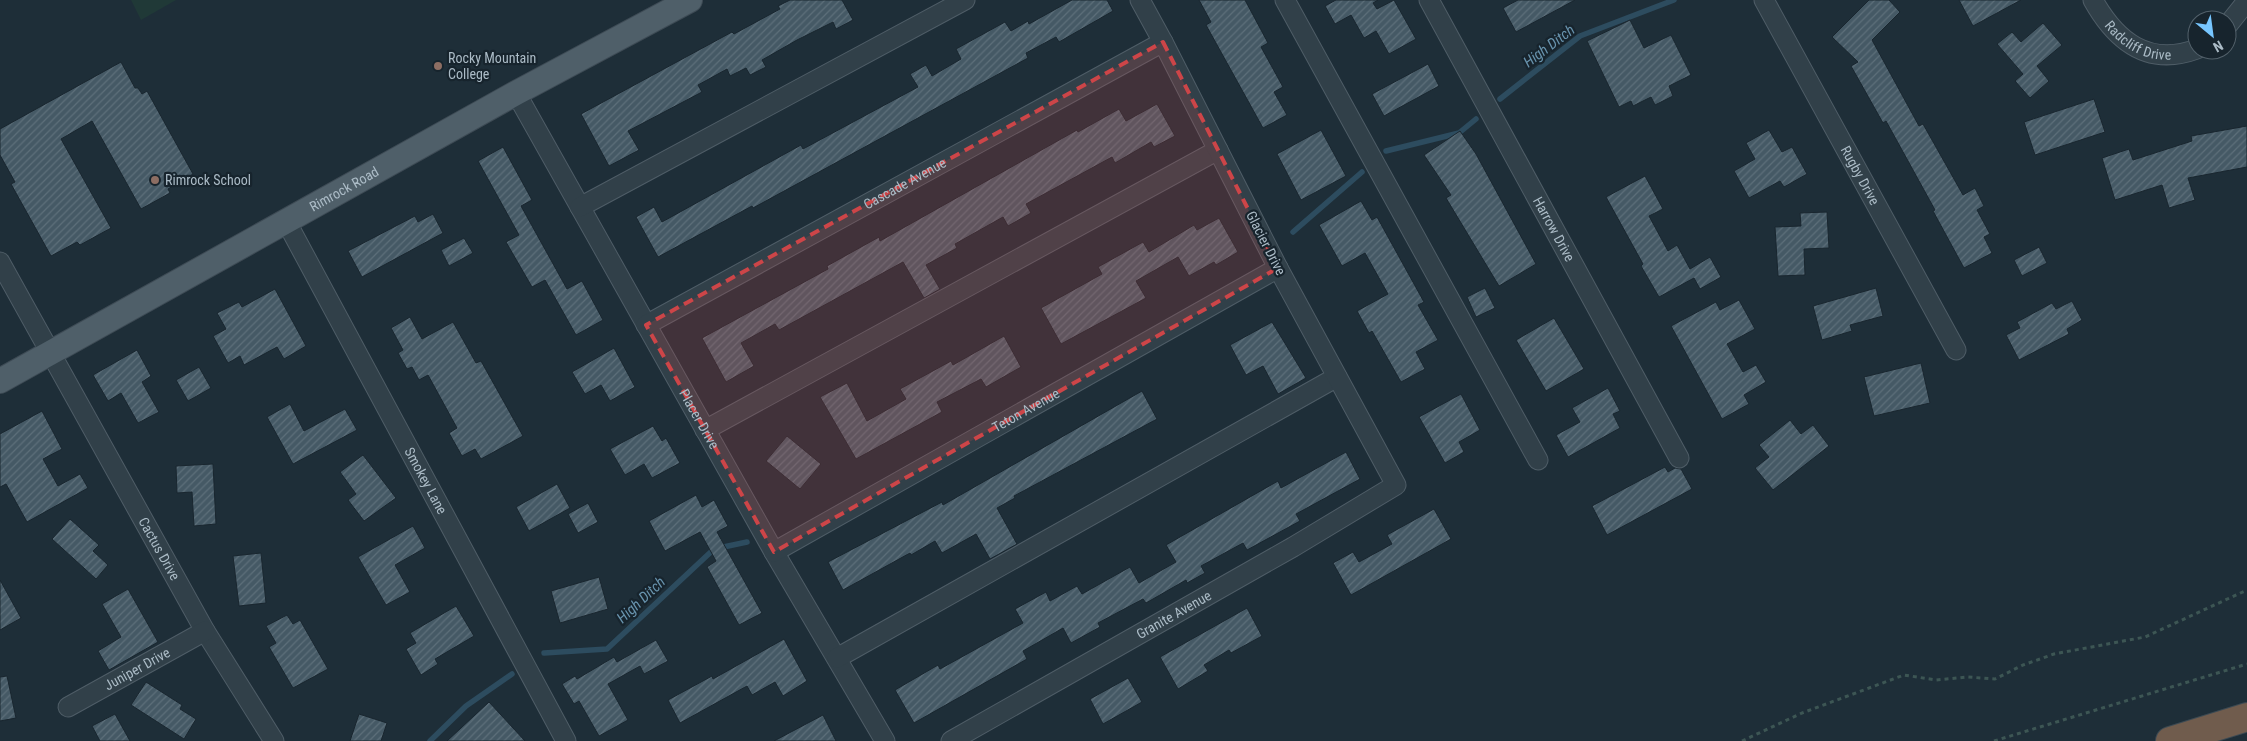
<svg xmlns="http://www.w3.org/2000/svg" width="2247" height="741" viewBox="0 0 2247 741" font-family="'Roboto Condensed',sans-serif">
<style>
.green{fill:#203937}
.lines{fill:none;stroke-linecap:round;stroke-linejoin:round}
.stream{stroke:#2d4c5f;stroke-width:5.5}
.building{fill:url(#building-hatch);stroke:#19262f}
.minor-casing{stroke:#4f5d67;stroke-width:21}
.major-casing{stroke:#3e4b55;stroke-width:26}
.highway-casing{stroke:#3c4a53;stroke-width:30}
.path{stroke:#3d5654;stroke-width:3;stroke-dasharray:4 4;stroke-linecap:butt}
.minor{stroke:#314049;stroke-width:19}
.major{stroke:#4f5f69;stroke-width:24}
.highway{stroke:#705c4d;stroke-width:28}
.marked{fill:#cd4548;fill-opacity:0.2;stroke:#cd4548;stroke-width:4;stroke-dasharray:10 6;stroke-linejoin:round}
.education-dot{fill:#8d6e63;stroke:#17242d;stroke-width:2}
.labels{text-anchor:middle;stroke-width:4.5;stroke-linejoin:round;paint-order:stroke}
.street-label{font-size:14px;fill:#abbbc6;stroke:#17242d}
.poi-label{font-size:14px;fill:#abbbc6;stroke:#17242d;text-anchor:start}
.water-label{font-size:15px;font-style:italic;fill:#6893ad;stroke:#17242d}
</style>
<defs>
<pattern id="building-hatch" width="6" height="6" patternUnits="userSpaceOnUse" patternTransform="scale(1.25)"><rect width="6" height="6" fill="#455965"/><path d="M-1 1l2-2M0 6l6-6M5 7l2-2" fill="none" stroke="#5d6f7a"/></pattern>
</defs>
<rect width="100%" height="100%" fill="#1e2e38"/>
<polygon class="green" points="131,0 176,0 141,20"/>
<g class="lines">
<g class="stream">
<polyline points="1500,99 1580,36 1674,0"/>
<polyline points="1386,151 1459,133 1476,119"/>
<polyline points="1293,232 1362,172"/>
<polyline points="544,653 607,649 714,549 747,542"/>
<polyline points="430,741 466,706 512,674"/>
</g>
</g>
<g class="building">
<polygon points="790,0 842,0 853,20 836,29 833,22 797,40 762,60 766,67 750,75 746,68 730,76 727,69 698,85 702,92 628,131 639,150 609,166 581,114 732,32 734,34 780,9 778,6"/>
<polygon points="1072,0 1107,0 1113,11 1059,42 1056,37 1026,53 1028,58 753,208 752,206 658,257 636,217 654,207 662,222 801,145 803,149 918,87 910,74 926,65 932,76 961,59 956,49 1005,22 1011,31 1028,21 1029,24"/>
<polygon points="1199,0 1245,0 1268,43 1261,47 1283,87 1274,92 1287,115 1263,128 1206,25 1211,22"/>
<polygon points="1336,0 1378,0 1373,3 1377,9 1394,0 1416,39 1389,54 1376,31 1364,38 1351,15 1335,24 1325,6"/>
<polygon points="1518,0 1575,0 1516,32 1503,8"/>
<polygon points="1869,0 1889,0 1900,12 1872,40 1919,126 1923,124 1963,195 1975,188 1984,206 1977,210 1990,234 1984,237 1992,253 1964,268 1933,211 1935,210 1886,121 1883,123 1851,66 1858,62 1832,37"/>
<polygon points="1959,0 2021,0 1973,26"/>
<polygon points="1630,20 1644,48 1671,35 1691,75 1669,86 1673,96 1655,105 1651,97 1633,106 1631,101 1619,107 1587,41"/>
<polygon points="2043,23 2062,45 2037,66 2049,81 2030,98 2015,81 2023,74 1997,44 2012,32 2021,42"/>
<polygon points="121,62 135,88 138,88 142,94 147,91 193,174 168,189 170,193 141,209 92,121 61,139 111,228 80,245 77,242 51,256 11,184 15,182 0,155 0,129"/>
<polygon points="1428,64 1439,86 1384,116 1372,94"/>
<polygon points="2094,99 2105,132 2035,155 2024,122"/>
<polygon points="1157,104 1175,136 1154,147 1151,142 1115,163 1112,157 1026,204 1031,213 1008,226 1003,217 955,244 957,248 926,265 940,289 924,298 903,262 779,330 775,324 741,343 754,366 726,382 702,338 828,269 827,266 879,237 880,241 1077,130 1078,132 1119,109 1126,121"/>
<polygon points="2247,126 2247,167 2188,178 2195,200 2169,208 2162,185 2115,200 2102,158 2129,149 2133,160 2192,141 2191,136"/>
<polygon points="1321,130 1346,176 1301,200 1277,154"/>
<polygon points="1769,130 1782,152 1792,147 1807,174 1784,187 1780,181 1749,198 1734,171 1755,159 1746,143"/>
<polygon points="1460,131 1476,154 1536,264 1499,286 1446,198 1451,195 1424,155"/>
<polygon points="503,147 532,200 521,206 567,289 582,281 603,320 576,335 545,280 532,287 506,242 519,235 478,161"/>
<polygon points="1645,176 1663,209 1649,216 1668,251 1677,245 1690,269 1710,257 1721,277 1700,289 1694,278 1659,297 1641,266 1643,264 1606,197"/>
<polygon points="1361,201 1372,220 1377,217 1424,302 1418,305 1438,340 1416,352 1425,369 1401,382 1372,331 1369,333 1357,311 1388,294 1365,253 1342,266 1319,225"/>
<polygon points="1827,212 1829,248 1804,249 1805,275 1778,276 1775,227 1801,226 1800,213"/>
<polygon points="433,214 443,233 362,277 348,251 415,216 418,222"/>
<polygon points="1219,218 1238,252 1216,265 1214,262 1189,276 1178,257 1136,281 1146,298 1061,344 1041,308 1102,274 1098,267 1143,242 1149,252 1194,225 1197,230"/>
<polygon points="464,238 473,253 449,266 441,250"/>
<polygon points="2039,247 2047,263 2022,276 2014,260"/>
<polygon points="1485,288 1495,308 1476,317 1467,297"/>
<polygon points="1876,288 1883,316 1850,325 1852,331 1822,340 1813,306"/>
<polygon points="275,289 306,346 284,359 277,347 244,365 240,356 228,363 213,336 226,329 217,313 239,302 242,307"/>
<polygon points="1739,300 1755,329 1727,344 1743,372 1756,365 1766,382 1744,395 1749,404 1722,419 1671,326 1716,302 1720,310"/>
<polygon points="2072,301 2082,320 2067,329 2069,334 2019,360 2006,335 2020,328 2017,322 2052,303 2056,309"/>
<polygon points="410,317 422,339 453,322 476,363 481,361 523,436 481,459 475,449 462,456 449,433 457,428 428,375 419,380 412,367 407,369 398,353 403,350 391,328"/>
<polygon points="1554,318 1584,369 1546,391 1516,340"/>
<polygon points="1272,322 1306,378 1278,394 1263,366 1246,375 1230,345"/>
<polygon points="1004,336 1021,367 986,387 981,379 937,402 942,412 856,459 820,397 847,383 867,421 906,399 900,389 951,361 953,365"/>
<polygon points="614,348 635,387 610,401 601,385 585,394 572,372"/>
<polygon points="137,350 151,376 142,382 159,412 138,423 121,393 108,401 93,375"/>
<polygon points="1921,363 1930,403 1874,416 1864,377"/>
<polygon points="199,367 211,388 188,401 176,380"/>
<polygon points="1608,388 1620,411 1613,414 1620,428 1568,457 1556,435 1580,422 1572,408"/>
<polygon points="1142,391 1157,419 1014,496 1015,498 997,508 1017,544 990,559 976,534 942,553 935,541 911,555 910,553 843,590 828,562 942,502 943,505"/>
<polygon points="1461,394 1480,430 1459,442 1464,452 1445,463 1419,417"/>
<polygon points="290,404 304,431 345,409 357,430 293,464 267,417"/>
<polygon points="42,411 62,449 43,459 58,486 80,474 88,488 27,522 6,484 0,487 0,434"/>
<polygon points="1790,420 1801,434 1813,425 1829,446 1773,490 1755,468 1769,457 1759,445"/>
<polygon points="653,426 662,441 666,438 680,463 652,478 644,464 625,475 610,449"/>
<polygon points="787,436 821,464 800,489 766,461"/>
<polygon points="1346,452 1360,479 1296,514 1300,521 1247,550 1243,543 1201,566 1205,573 1187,583 1186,580 1146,603 1143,599 1098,623 1100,627 1071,643 1063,628 1023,651 1027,659 914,723 895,690 938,665 940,669 1023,623 1015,609 1046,592 1050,601 1077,586 1082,594 1130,567 1139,583 1176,562 1166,545 1278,481 1281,488"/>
<polygon points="363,455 396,498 364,521 348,500 356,494 340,472"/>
<polygon points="213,464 216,524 194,526 192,492 177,493 176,466"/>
<polygon points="1665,467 1668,472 1675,468 1681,469 1692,489 1607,535 1592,506"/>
<polygon points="557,484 570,508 529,531 516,507"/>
<polygon points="696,495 702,507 714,500 728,526 717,532 762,613 739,625 707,567 716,561 700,532 665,551 649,521"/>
<polygon points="588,503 598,522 578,533 568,514"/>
<polygon points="1434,509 1451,539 1351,595 1333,563 1353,552 1359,562 1392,544 1387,535"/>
<polygon points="70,519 99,545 93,551 108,565 96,579 52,539"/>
<polygon points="413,526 425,548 395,565 410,592 386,605 358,557"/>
<polygon points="261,553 266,603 239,606 233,556"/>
<polygon points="599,577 608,609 560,623 551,591"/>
<polygon points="0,580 21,618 0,630"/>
<polygon points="128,589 158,642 109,670 98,651 121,637 102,604"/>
<polygon points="456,606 474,636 435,659 438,664 421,675 406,649 416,643 410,633"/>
<polygon points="1247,608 1262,636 1231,653 1229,650 1204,665 1208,671 1178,689 1160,657"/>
<polygon points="287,615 293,624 300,620 328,669 293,688 269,647 276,643 266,626"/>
<polygon points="784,639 807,681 783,696 775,682 752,695 747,686 680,723 668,700 712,676 713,679"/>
<polygon points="656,640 668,661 644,674 640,666 608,684 628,720 599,736 579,701 574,704 562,684 575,676 577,679 614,657 617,662"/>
<polygon points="7,676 16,718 0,721 0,677"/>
<polygon points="1128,678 1142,702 1103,724 1090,699"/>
<polygon points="146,682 182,705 180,709 196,719 184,739 131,705"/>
<polygon points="489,702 525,741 447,741"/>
<polygon points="115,714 130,741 100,741 92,726"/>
<polygon points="359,714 387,723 381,741 350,741"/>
<polygon points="823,715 836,741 774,741"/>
</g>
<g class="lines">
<g class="minor-casing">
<g id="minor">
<polyline points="1285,0 1538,460"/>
<path id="s1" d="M1429 0 1679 458"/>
<path id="s2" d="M1764 0 1956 350"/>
<path id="s3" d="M2093 0C2116 41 2148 67 2197 49"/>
<polyline points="2227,26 2247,1"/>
<path id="s4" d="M516 93 774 552 885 741"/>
<polyline points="580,207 965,0"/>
<path id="s5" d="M286 221 566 741"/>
<path id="s6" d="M0 262 205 631 274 741"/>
<path id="s7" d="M646 325 1163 42"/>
<polyline points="705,430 1218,150"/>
<path id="s8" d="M774 552 1278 268"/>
<polyline points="837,658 1337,377"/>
<path id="s9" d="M68 707 205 631"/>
<path id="s10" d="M951 741 1293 547 1396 485 1278 268 1163 42 1140 0"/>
</g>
</g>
<g class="major-casing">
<g id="major">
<path id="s11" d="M0 381 516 93 690 0"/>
</g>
</g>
<g class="highway-casing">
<polyline id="highway" points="2170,741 2247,717"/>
</g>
<g class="path">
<polyline points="1742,741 1802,713 1904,675 1936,680 1968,677 1995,679 2023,665 2054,654 2145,637 2247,590"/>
<polyline points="1994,741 2247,664"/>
</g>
<use href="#minor" class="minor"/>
<use href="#major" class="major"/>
<use href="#highway" class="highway"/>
</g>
<path class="marked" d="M1163 42 1278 268 774 552 646 325Z"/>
<g class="education-dot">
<circle cx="438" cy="66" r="5"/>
<circle cx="155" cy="180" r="5"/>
</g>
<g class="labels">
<g class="street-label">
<text dy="5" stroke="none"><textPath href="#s3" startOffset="64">Radcliff Drive</textPath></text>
<text dy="5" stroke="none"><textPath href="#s2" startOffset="200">Rugby Drive</textPath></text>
<text dy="5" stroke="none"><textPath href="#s7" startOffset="295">Cascade Avenue</textPath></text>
<text dy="5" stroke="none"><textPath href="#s11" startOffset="394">Rimrock Road</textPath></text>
<text dy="5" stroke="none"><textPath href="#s1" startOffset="261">Harrow Drive</textPath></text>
<text transform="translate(1266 243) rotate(63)" y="5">Glacier Drive</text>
<text dy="5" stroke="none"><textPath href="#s8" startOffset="289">Teton Avenue</textPath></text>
<text dy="5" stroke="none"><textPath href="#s4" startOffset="374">Placer Drive</textPath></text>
<text dy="5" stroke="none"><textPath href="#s5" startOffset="295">Smokey Lane</textPath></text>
<text dy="5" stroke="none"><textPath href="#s6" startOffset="328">Cactus Drive</textPath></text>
<text dy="5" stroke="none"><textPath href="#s10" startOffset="256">Granite Avenue</textPath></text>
<text dy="5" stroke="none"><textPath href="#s9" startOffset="79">Juniper Drive</textPath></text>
</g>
<g class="poi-label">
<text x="448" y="63">Rocky Mountain<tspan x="448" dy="16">College</tspan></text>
<text x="165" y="185">Rimrock School</text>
</g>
<g class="water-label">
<text transform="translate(1549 46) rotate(-37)" y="5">High Ditch</text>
<text transform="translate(641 600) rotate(-43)" y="5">High Ditch</text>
</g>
</g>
<g transform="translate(2212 35) rotate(151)"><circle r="24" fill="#17242d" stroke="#52606a"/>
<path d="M0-4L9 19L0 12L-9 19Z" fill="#77c6ff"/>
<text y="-8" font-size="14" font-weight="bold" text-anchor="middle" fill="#abbbc6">N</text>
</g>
</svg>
